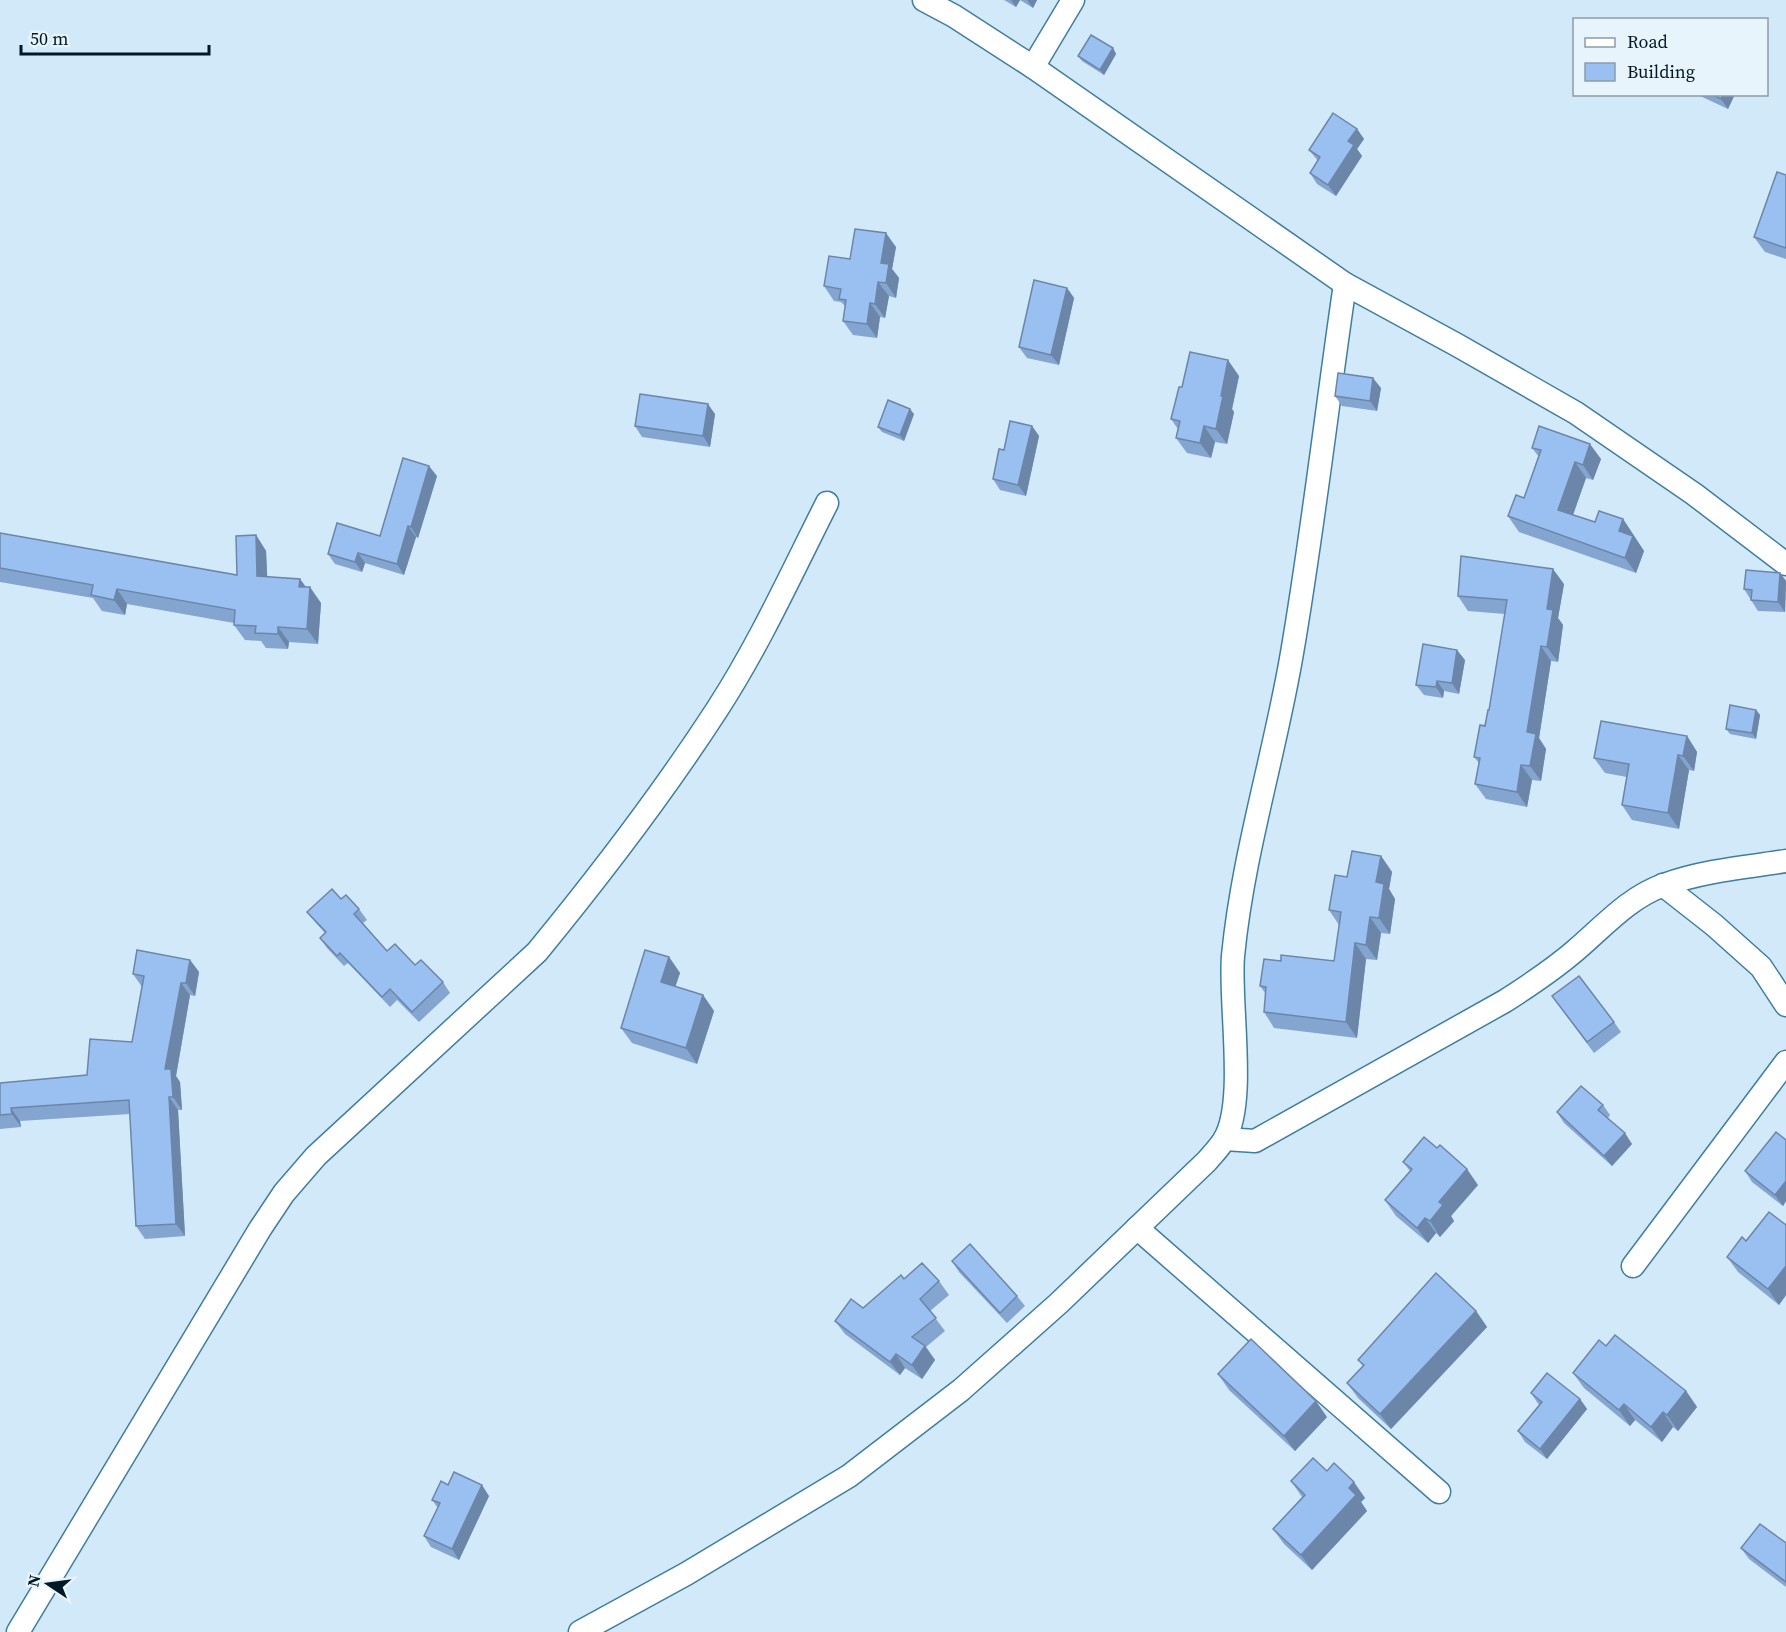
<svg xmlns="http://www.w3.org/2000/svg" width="1786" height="1632" viewBox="0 0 1786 1632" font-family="'Source Serif 4',serif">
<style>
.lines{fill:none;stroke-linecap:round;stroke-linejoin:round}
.minor-casing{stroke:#407e9f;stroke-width:25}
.minor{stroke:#fff;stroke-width:22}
.wall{fill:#84a5cf}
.shaded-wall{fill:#6b86a9}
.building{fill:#99c0f1;stroke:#6b86a9;stroke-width:1.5}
</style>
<rect width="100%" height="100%" fill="#d1e9f8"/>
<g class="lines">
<g class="minor-casing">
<g id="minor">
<polyline points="924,0 954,16 1033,67 1345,284 1457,345 1576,413 1694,494 1786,564"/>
<polyline points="1033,67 1073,0"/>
<polyline points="1663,885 1714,925 1761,967 1786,1005"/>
<path d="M1225 1139 1255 1141 1505 1001C1530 985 1554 969 1576 950 1603 927 1629 897 1664 885 1702 871 1746 867 1786 861"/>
<polyline points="1137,1228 1439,1492"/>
<polyline points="1633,1266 1786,1062"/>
<path d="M18 1632 260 1229 284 1193 316 1156 537 952C601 874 663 793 718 708 760 643 792 572 827 503"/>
<path d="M580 1632 686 1574 849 1476 961 1390 1059 1303 1207 1161C1212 1155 1219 1148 1224 1140 1247 1103 1229 1003 1233 956 1243 853 1275 754 1292 653 1313 531 1327 406 1345 284"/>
</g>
</g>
<use href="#minor" class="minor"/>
</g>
<g class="wall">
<polygon points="1004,0 1037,0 1033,8 1020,0 1016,7"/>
<polygon points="1113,48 1116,54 1104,75 1082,61 1078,56"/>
<polygon points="1696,94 1735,94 1728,109"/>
<polygon points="1357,129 1364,139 1357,149 1362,156 1336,196 1317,184 1310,173 1318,161 1309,150"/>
<polygon points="1786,175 1786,259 1765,252 1754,237"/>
<polygon points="896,247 892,269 899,278 896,298 889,296 885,318 880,317 877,338 853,335 843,321 845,306 841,302 834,301 824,286 850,259"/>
<polygon points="1067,288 1074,298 1059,365 1027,358 1019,347"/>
<polygon points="1239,376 1232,409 1234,412 1227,444 1215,442 1211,458 1187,453 1176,438 1178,429 1171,419 1182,387"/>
<polygon points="1381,388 1377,411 1342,406 1335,396"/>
<polygon points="715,414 710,447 642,437 635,426"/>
<polygon points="914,414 904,441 882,432 878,427"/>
<polygon points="1032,426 1039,436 1026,496 1000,490 993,479 1004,450"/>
<polygon points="1532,448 1601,459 1593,480 1586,478 1573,515 1595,522 1623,519 1644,551 1636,573 1519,532 1508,516 1524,498 1539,457"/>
<polygon points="437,476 418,538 416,537 404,575 365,563 362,572 335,564 328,554 380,536"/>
<polygon points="0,533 237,575 256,535 266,551 267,577 300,579 306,587 321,603 318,644 289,642 288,649 266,648 261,641 245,640 234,625 234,623 127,604 125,615 102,611 93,598 0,582"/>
<polygon points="1780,573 1786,581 1785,612 1758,611 1744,589"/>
<polygon points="1564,584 1558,618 1563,625 1558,662 1551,661 1539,738 1546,749 1541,781 1532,780 1527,807 1486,799 1475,784 1479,763 1474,757 1489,710 1505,614 1468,611 1458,596"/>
<polygon points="1465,660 1459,694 1444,691 1443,698 1424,695 1416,685"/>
<polygon points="1756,710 1760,715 1756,739 1730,734 1726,729"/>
<polygon points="1687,736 1697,752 1694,771 1689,770 1679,829 1632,820 1622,805 1627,777 1605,773 1594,758"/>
<polygon points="1381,856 1392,872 1389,889 1395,899 1390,934 1381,933 1377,960 1366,959 1357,1038 1274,1028 1264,1012 1266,994 1260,986 1281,961 1334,961 1339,925 1329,910 1347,877"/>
<polygon points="341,899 359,909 367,920 363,923 387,951 415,965 443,982 450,993 419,1022 397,1000 390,1007 348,963 344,966 327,948 320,938 325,933 315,922 307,912"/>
<polygon points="669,957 680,973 675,986 703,995 714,1011 697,1064 632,1043 621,1028"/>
<polygon points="190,960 199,972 195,996 190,995 176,1076 180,1082 182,1110 178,1110 185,1236 145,1239 136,1226 130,1114 20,1121 21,1127 0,1129 0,1083 87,1075 132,1042 142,987 133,974"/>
<polygon points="1552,996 1614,1022 1621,1032 1594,1053"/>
<polygon points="1603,1105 1610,1115 1608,1118 1632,1144 1612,1166 1564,1123 1557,1112"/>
<polygon points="1786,1140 1786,1201 1783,1206 1752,1182 1745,1171"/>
<polygon points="1403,1162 1478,1185 1451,1216 1454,1221 1440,1237 1436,1233 1428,1243 1396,1216 1385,1200 1410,1171"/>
<polygon points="1786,1225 1786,1295 1779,1305 1738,1272 1727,1257 1746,1241"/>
<polygon points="952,1261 1017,1296 1025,1306 1007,1323 959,1272"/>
<polygon points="904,1279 939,1281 949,1295 930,1311 945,1331 926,1347 935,1360 922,1379 905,1368 900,1375 845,1334 835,1321 863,1308"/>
<polygon points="1476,1311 1487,1327 1391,1429 1358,1398 1347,1383 1363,1366 1358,1360"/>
<polygon points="1606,1346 1686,1391 1697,1407 1678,1431 1673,1427 1662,1442 1635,1420 1630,1426 1584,1388 1573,1373"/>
<polygon points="1218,1374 1327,1417 1295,1451 1229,1390"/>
<polygon points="1531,1393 1580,1399 1587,1409 1547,1459 1525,1442 1518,1431 1539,1405"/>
<polygon points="1327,1471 1365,1498 1361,1502 1367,1511 1312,1570 1284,1544 1273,1529 1302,1497 1291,1481"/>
<polygon points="489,1496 459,1560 431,1547 424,1536 438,1508 432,1500"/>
<polygon points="1786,1543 1786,1587 1749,1559 1741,1548"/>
</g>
<g class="shaded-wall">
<polygon points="1011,0 1020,0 1016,7"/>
<polygon points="1027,0 1037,0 1033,8"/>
<polygon points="1113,48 1116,54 1104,75 1100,70"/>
<polygon points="1723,94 1735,94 1728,109 1721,99"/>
<polygon points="1357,129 1364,139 1357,149 1362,156 1336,196 1328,185 1348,141"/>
<polygon points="886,233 896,247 892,269 899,278 896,298 886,283 881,263"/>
<polygon points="878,282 889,296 885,318 875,304"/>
<polygon points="1067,288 1074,298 1059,365 1051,355"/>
<polygon points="870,303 880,317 877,338 867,324"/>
<polygon points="1228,360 1239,376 1232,409 1234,412 1227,444 1216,429 1221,396"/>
<polygon points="1373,378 1381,388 1377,411 1370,401"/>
<polygon points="708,404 715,414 710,447 703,436"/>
<polygon points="910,409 914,414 904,441 900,435"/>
<polygon points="1032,426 1039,436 1026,496 1018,485"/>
<polygon points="1204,426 1215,442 1211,458 1200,443"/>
<polygon points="1590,444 1601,459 1593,480 1583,465"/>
<polygon points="1575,462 1586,478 1569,526 1558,510"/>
<polygon points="429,466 437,476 418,538 411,527"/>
<polygon points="1623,519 1644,551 1636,573 1625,558 1619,531"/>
<polygon points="408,526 416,537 404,575 397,564"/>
<polygon points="256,535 266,551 268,592 257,576"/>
<polygon points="358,553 365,563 362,572 355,562"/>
<polygon points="1553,569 1564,584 1558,618 1563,625 1558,662 1547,647 1547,609"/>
<polygon points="1780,573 1786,581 1785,612 1778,602"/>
<polygon points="300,579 310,593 310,587 321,603 318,644 307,629 299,587"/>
<polygon points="117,589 127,604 125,615 114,600"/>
<polygon points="278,627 289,642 288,649 278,634"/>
<polygon points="1541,646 1551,661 1539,738 1546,749 1541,781 1530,766 1527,732"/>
<polygon points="1457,650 1465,660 1459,694 1452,683"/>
<polygon points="1437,681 1444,691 1443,698 1436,687"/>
<polygon points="1756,710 1760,715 1756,739 1752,733"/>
<polygon points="1687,736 1697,752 1694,771 1683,756"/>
<polygon points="1678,755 1689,770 1679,829 1668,813"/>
<polygon points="1521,765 1532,780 1527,807 1517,792"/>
<polygon points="1381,856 1392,872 1389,889 1395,899 1390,934 1379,918 1376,882"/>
<polygon points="1370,917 1381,933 1377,960 1366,945"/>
<polygon points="1355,943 1366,959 1357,1038 1346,1022"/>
<polygon points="669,957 680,973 672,997 661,982"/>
<polygon points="190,960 199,972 195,996 186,983"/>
<polygon points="181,983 190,995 176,1076 180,1082 182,1110 173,1097 165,1069"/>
<polygon points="703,995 714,1011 697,1064 686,1048"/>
<polygon points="169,1097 178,1110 185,1236 176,1224"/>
<polygon points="11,1108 20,1121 21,1127 12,1114"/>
<polygon points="1625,1133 1632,1144 1612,1166 1604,1156"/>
<polygon points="1467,1169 1478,1185 1451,1216 1454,1221 1440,1237 1430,1221 1439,1202"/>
<polygon points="1786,1181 1786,1201 1783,1206 1775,1195"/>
<polygon points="1425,1218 1436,1233 1428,1243 1417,1228"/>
<polygon points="1786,1266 1786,1295 1779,1305 1768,1289"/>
<polygon points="1476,1311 1487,1327 1391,1429 1380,1414"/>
<polygon points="925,1346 935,1360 922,1379 912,1365"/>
<polygon points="896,1354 905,1368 900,1375 890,1362"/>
<polygon points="1686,1391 1697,1407 1678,1431 1667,1415"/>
<polygon points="1580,1399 1587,1409 1547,1459 1540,1449"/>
<polygon points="1316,1401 1327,1417 1295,1451 1284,1436"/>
<polygon points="1624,1404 1635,1420 1630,1426 1619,1410"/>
<polygon points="1663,1412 1673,1427 1662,1442 1651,1427"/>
<polygon points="1354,1482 1365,1498 1361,1502 1367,1511 1312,1570 1301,1555"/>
<polygon points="482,1485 489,1496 459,1560 452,1549"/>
</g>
<g class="building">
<polygon points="1091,35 1113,48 1100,70 1078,56"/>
<polygon points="1711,94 1723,94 1721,99"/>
<polygon points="1333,113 1357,129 1348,141 1354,145 1328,185 1310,173 1320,157 1309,150"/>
<polygon points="1777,172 1786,175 1786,248 1754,237"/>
<polygon points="855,229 886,233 881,263 889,264 886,283 878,282 875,304 870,303 867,324 843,321 846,300 839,299 841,289 824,286 829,256 850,259"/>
<polygon points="1034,280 1067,288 1051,355 1019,347"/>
<polygon points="1190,352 1228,360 1221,396 1223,396 1216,429 1204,426 1200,443 1176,438 1180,421 1171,419 1179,387 1182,387"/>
<polygon points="1338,373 1373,378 1370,401 1335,396"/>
<polygon points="640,394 708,404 703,436 635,426"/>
<polygon points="888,400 910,409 900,435 878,427"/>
<polygon points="1010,421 1032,426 1018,485 993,479 999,449 1004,450"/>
<polygon points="1539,426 1590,444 1583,465 1575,462 1558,510 1595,522 1599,511 1623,519 1619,531 1633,536 1625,558 1508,516 1516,495 1524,498 1541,450 1532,448"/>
<polygon points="403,458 429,466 411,527 408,526 397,564 358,553 355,562 328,554 337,523 380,536"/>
<polygon points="0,533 237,575 236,536 256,535 257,576 300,579 299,587 310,587 307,629 278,627 278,634 255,633 256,626 234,625 235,610 117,589 114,600 91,595 93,585 0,568"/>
<polygon points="1461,556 1553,569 1547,609 1553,610 1547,647 1541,646 1527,732 1536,734 1530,766 1521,765 1517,792 1475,784 1480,758 1474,757 1480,725 1485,726 1488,710 1489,710 1507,600 1458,596"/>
<polygon points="1746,570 1780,573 1778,602 1751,600 1752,590 1744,589"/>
<polygon points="1423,644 1457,650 1452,683 1437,681 1436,687 1416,685"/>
<polygon points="1730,705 1756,710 1752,733 1726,729"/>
<polygon points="1601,721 1687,736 1683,756 1678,755 1668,813 1622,805 1629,764 1594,758"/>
<polygon points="1352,851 1381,856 1376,882 1384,884 1379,918 1370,917 1366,945 1355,943 1346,1022 1264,1012 1266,987 1260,986 1264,959 1281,961 1281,955 1334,961 1341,912 1329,910 1335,875 1347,877"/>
<polygon points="332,889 341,899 346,895 359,909 354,914 387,951 395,944 415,965 421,960 443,982 412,1012 390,989 382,997 340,953 337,956 320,938 326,932 307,912"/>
<polygon points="137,950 190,960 186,983 181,983 165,1069 171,1069 173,1097 169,1097 176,1224 136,1226 129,1100 11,1108 12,1114 0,1115 0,1083 87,1075 90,1039 132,1042 144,976 133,974"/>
<polygon points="645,950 669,957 661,982 703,995 686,1048 621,1028"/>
<polygon points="1579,976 1614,1022 1587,1042 1552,996"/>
<polygon points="1581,1086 1603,1105 1598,1110 1625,1133 1604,1156 1557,1112"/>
<polygon points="1776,1132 1786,1140 1786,1181 1775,1195 1745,1171"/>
<polygon points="1424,1137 1437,1148 1440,1145 1467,1169 1439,1202 1443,1205 1430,1221 1425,1218 1417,1228 1385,1200 1412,1169 1403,1162"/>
<polygon points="1769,1212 1786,1225 1786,1266 1768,1289 1727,1257 1742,1237 1746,1241"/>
<polygon points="970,1244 1017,1296 1000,1313 952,1261"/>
<polygon points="922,1263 939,1281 920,1299 936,1318 912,1337 925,1346 912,1365 896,1354 890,1362 835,1321 851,1299 863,1308 901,1275 904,1279"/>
<polygon points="1436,1273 1476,1311 1380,1414 1347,1383 1364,1365 1358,1360"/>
<polygon points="1615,1335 1686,1391 1667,1415 1663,1412 1651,1427 1624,1404 1619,1410 1573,1373 1599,1340 1606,1346"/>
<polygon points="1251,1339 1316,1401 1284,1436 1218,1374"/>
<polygon points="1547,1373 1580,1399 1540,1449 1518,1431 1542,1402 1531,1393"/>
<polygon points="1313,1458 1327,1471 1334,1463 1354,1482 1349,1488 1356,1495 1301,1555 1273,1529 1305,1495 1291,1481"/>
<polygon points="454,1472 482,1485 452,1549 424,1536 440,1503 432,1500 441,1481 448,1485"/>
<polygon points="1760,1524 1786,1543 1786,1582 1741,1548"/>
</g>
<rect x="1573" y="18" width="195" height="78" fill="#e8f4fc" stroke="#8c9ca6" stroke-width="1.5"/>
<rect x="1585" y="38" width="30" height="9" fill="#ffffff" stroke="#8c9ca6" stroke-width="1.5"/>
<text x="1627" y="48" font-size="18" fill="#011926">Road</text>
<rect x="1585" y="63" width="30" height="18" fill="#99c0f1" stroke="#8c9ca6" stroke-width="1.5"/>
<text x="1627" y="78" font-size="18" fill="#011926">Building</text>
<g transform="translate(48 1584) rotate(283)" stroke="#e8f4fc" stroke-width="4.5" paint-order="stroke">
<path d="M0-4.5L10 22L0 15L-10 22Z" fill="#011926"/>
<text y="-9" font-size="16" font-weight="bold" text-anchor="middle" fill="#011926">N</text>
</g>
<path d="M21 45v9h188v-9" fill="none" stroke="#011926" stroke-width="3"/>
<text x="30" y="45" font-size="18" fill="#011926" stroke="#e8f4fc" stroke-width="4.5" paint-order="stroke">50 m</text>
</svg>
